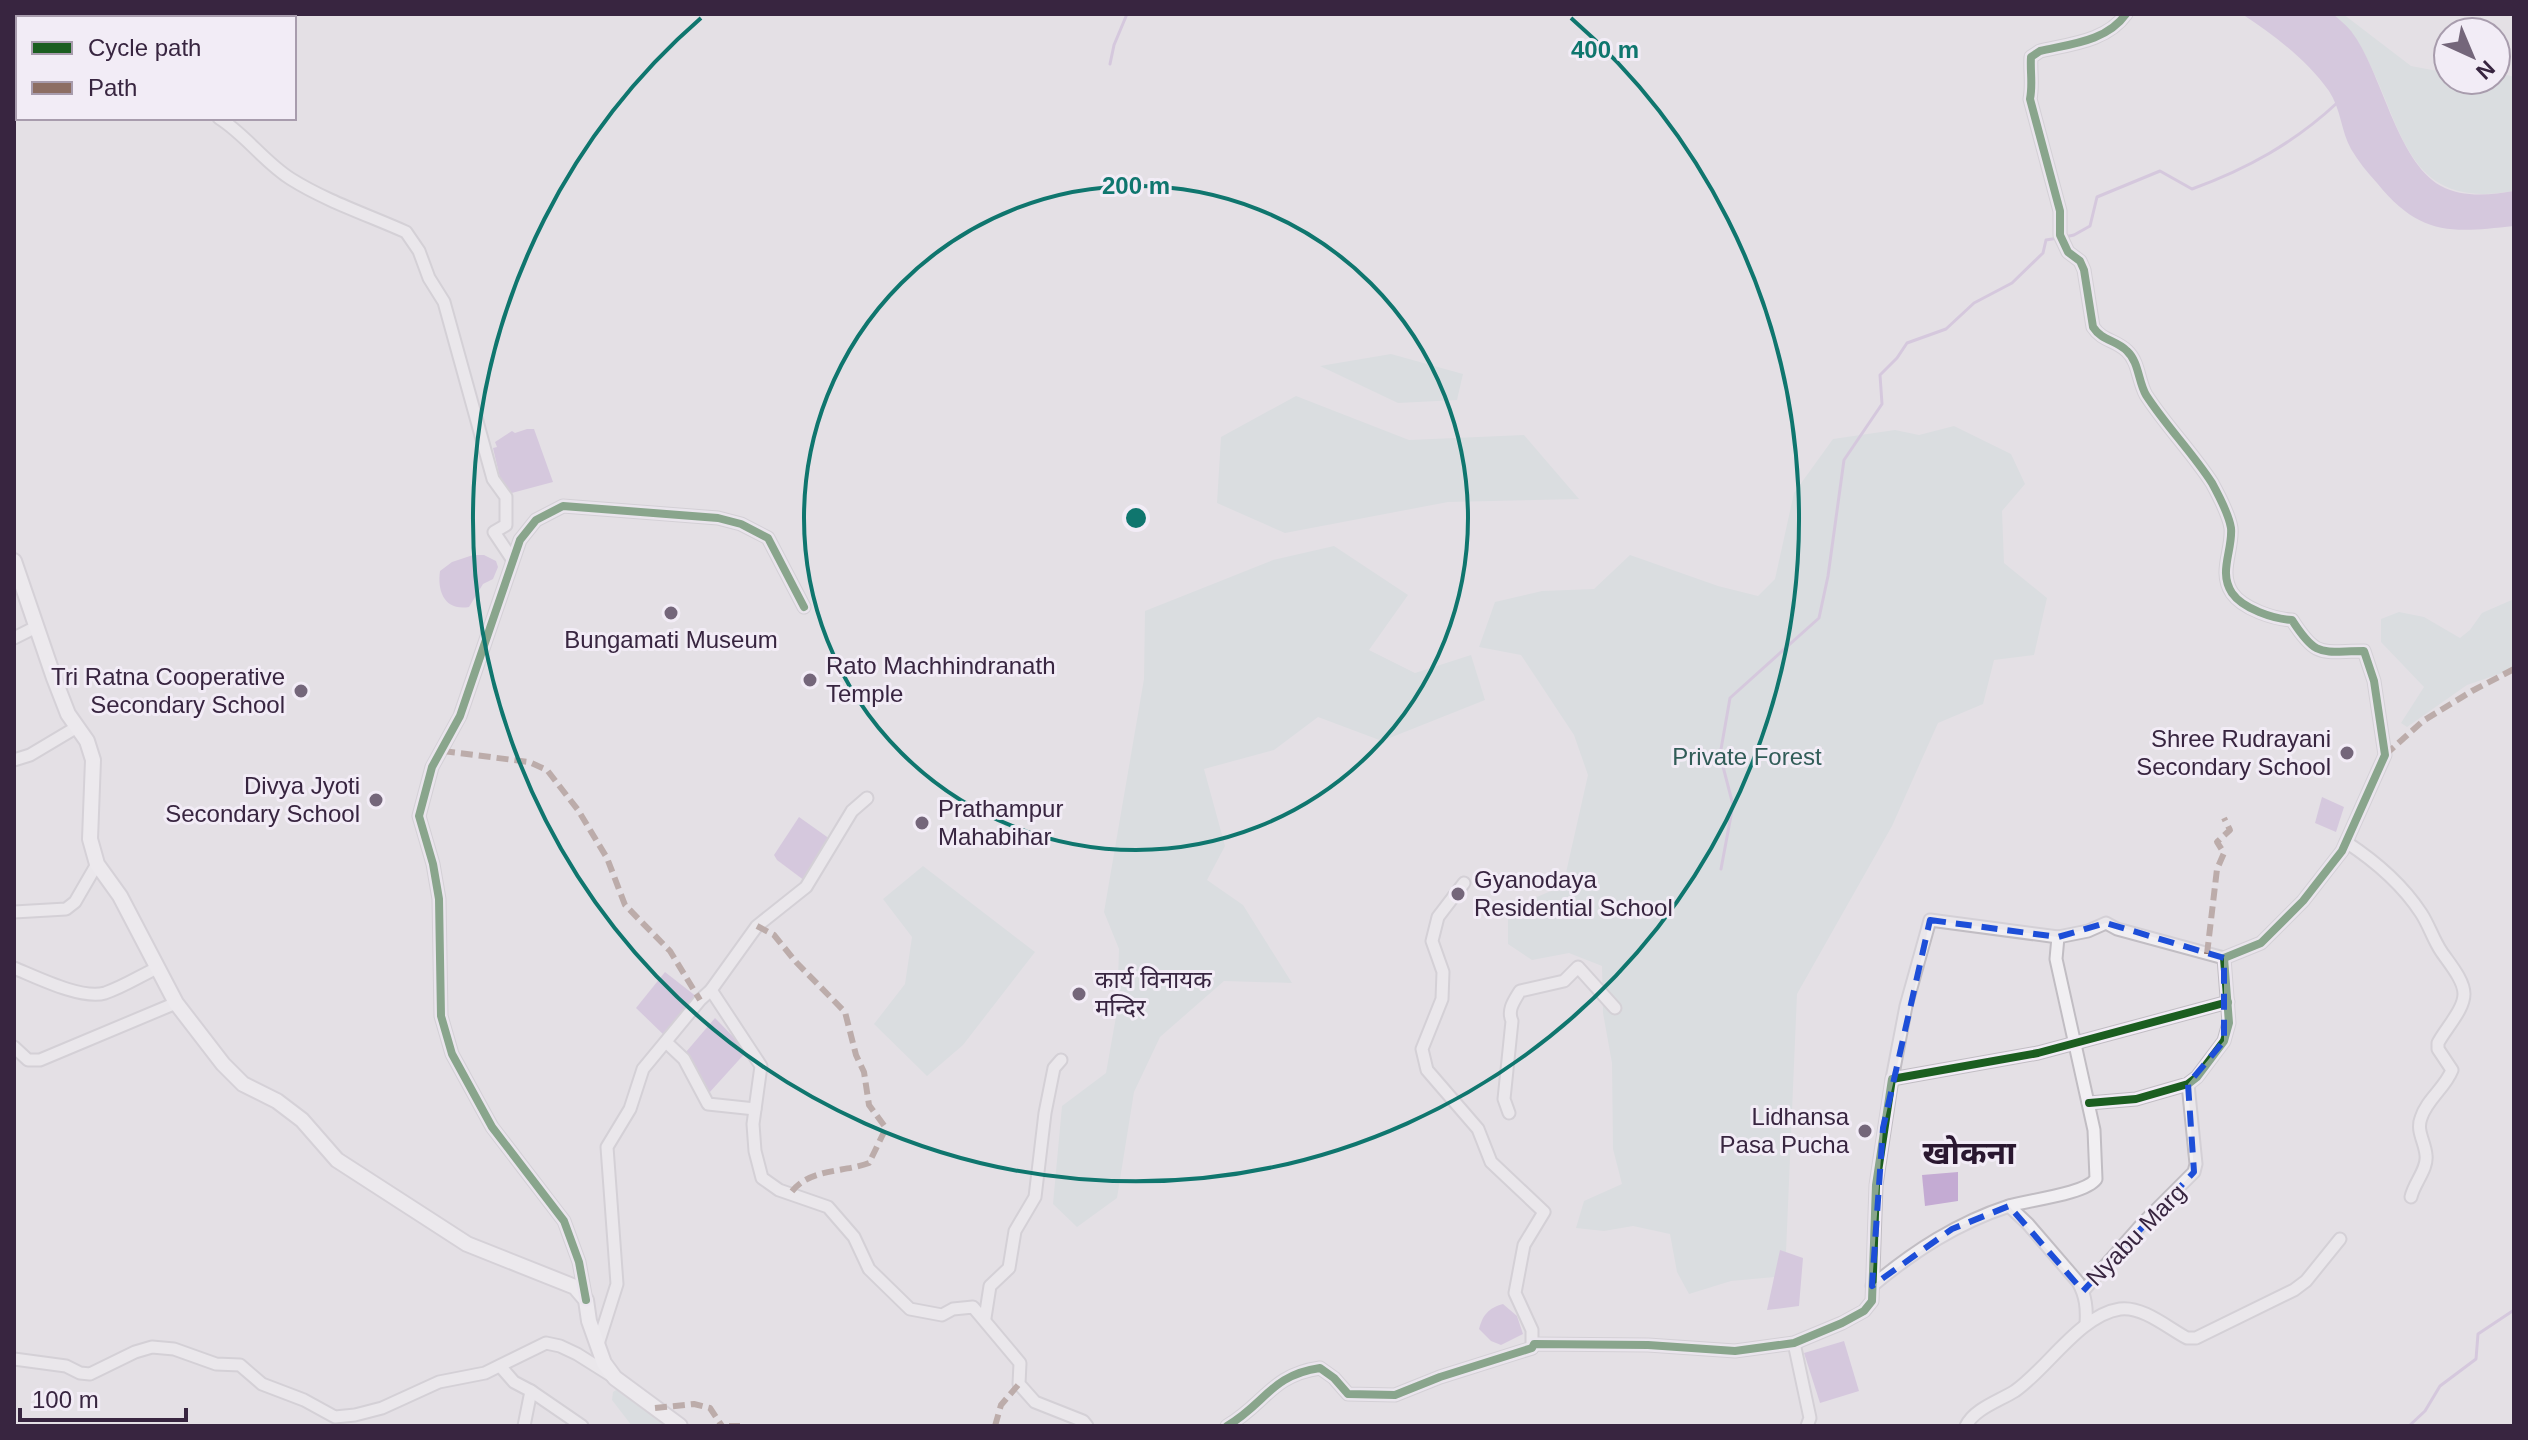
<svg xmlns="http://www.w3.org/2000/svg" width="2528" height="1440" viewBox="0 0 2528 1440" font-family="Arial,'Noto Sans Devanagari',sans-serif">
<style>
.green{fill:#cfd9d9}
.water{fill:#c4abd3}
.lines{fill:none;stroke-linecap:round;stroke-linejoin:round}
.stream{stroke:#c4abd3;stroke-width:3}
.minor-casing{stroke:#c1bdc3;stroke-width:15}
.major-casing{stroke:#c4bec6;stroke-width:18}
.minor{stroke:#f1eff2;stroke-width:11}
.major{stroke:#f5f4f6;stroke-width:14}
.quiet{stroke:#8d6e63;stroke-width:6;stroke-dasharray:12 6;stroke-linecap:butt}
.cycleway-casing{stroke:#f2ecf6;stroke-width:13}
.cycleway{stroke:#1b5e20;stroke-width:8}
.marked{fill:none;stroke:#1d4ed8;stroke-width:6;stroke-dasharray:16 10;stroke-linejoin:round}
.ring{fill:none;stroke:#0f766e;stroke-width:4}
.poi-dot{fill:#74667a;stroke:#f2ecf6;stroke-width:3}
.labels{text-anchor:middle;stroke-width:6;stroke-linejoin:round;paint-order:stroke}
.poi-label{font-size:24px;fill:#382540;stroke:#f2ecf6;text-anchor:start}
.park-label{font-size:24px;fill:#315c58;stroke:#f2ecf6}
.street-label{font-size:24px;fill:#382540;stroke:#f2ecf6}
.district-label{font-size:32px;font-weight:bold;fill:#2a1730;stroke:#f2ecf6}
.centre{fill:#0f766e;stroke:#f2ecf6;stroke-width:4}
.ring-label{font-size:24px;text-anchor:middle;font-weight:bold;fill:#0f766e;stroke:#f2ecf6;stroke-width:6;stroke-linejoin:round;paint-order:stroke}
</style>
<rect width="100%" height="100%" fill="#e4e0e5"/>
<g class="green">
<path d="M2333 14H2343L2411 66 2448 73V80H2496V72L2514 77V191C2404 211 2404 126 2364 53 2357 39 2343 26 2333 14Z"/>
<polygon points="1391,354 1463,374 1457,400 1398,403 1320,366"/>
<polygon points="1296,396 1409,440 1524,435 1579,499 1448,502 1285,533 1217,503 1221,437"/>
<polygon points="1954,426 2011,454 2025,484 2002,511 2004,563 2047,598 2034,655 1994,660 1983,704 1938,723 1892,826 1797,994 1785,1276 1731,1281 1689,1294 1677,1272 1670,1234 1633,1226 1604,1231 1576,1228 1584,1201 1622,1184 1613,1149 1612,1063 1603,1013 1602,966 1569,953 1532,960 1508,944 1508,909 1563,886 1588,775 1574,735 1521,655 1479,647 1495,602 1542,591 1594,589 1630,555 1718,586 1758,596 1775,579 1794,493 1833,439 1895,430 1919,435"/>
<polygon points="1334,546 1408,595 1369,650 1415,673 1471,655 1485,700 1382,741 1318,717 1274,750 1204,769 1225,846 1207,880 1243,905 1292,983 1224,981 1160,1037 1134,1092 1117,1198 1077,1227 1053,1204 1062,1106 1106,1073 1117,1011 1119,949 1104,912 1144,679 1145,611 1273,560"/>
<polygon points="2514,599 2514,669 2467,685 2407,727 2401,723 2424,687 2381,642 2381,619 2399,612 2424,617 2460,638 2470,630 2482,613"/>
<polygon points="923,866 1035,952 963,1045 927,1076 874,1024 905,984 912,937 883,899"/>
<polygon points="618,1389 680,1426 632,1426 612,1400 613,1392"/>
</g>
<g class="water">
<path d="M2242 14H2333C2339 19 2346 25 2351 31 2382 71 2396 161 2441 186 2463 198 2491 195 2514 191V226C2451 233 2420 236 2377 183 2367 172 2358 161 2351 149 2341 131 2341 109 2329 91 2306 59 2275 36 2242 14Z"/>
<polygon points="527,429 534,429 553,482 504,495 493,448 497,447 495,442 512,431 515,433"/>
<path d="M473 555H484L496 561 498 567 493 579 483 584 469 607C445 611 437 592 440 571L452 562Z"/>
<polygon points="2322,797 2344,807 2336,832 2315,823"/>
<polygon points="799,817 830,839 805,881 777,860 774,855"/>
<polygon points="665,972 697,997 666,1037 636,1008"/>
<polygon points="715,1018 747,1051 709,1093 686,1052"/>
<polygon points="1958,1172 1958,1201 1925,1206 1922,1175"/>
<polygon points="1780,1250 1803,1258 1799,1306 1767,1310"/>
<path d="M1503 1304 1517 1316 1523 1334 1501 1345 1491 1341 1479 1329C1483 1314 1489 1308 1503 1304Z"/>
<polygon points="1844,1341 1859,1391 1820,1403 1804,1353"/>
</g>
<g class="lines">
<g class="stream">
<polyline points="1110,64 1114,45 1127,14"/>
<path d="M2065 237 2074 235 2090 226 2097 197 2160 171 2192 189C2247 169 2294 143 2337 103"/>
<polyline points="1721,869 1733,805 1720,755 1730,698 1819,618 1828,576 1844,460 1882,404 1880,375 1897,358 1907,343 1946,329 1974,303 2012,283 2043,253 2046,240 2058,238"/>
<polyline points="2409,1426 2425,1411 2440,1386 2476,1359 2478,1334 2514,1310"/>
</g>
<g class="minor-casing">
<g id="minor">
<polyline points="171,14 173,18"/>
<path d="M219 118C246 135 264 162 291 179 326 201 368 215 406 232L419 251 429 278 444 302 493 479 506 497V525L494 532 512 559"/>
<polyline points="14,638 36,627"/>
<polyline points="14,760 30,755 77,727"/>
<path d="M2346 842C2375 861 2402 884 2421 913 2429 925 2433 939 2441 951 2449 963 2464 980 2464 994 2464 1010 2445 1029 2438 1043V1049L2452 1070C2445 1088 2427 1099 2421 1118 2416 1131 2425 1142 2426 1155 2428 1169 2414 1183 2411 1197"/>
<polyline points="1464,883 1438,917 1432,941 1443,972 1442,999 1422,1049 1427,1070 1478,1129 1491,1162 1544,1212 1524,1245 1515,1293 1532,1330 1532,1348"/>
<polyline points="14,912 66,909 75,902 97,864"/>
<path d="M14 968C36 977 82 1000 105 993 123 987 140 976 157 968"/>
<polyline points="711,990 761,1066 753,1124 755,1151 762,1178 779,1190 828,1207 854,1237 869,1269 910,1309 942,1315 953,1309 973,1307 1020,1363 1019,1384 1035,1402 1083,1421 1087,1426"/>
<polyline points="667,1043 684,1059 708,1104 755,1109"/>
<polyline points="14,1047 28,1060 40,1060 176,1003"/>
<polyline points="1892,1079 1906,1006 1930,920 2058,937 2088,931 2106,923 2117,929 2224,958"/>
<path d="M2089 1103 2136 1099 2188 1084 2197 1077 2224 1041 2229 1023 2224 958 2261 943 2303 901 2342 851 2385 755 2374 681 2364 651C2321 651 2317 659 2292 620 2274 619 2243 609 2232 593 2218 572 2233 550 2231 528 2229 515 2218 494 2212 483 2192 452 2166 426 2146 395 2138 381 2139 362 2127 351 2116 340 2102 341 2093 327L2084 270 2080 261 2068 252 2060 235V211L2030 99C2033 84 2030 72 2031 57L2040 51C2071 44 2107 41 2126 14"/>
<path d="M1509 1113 1504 1099 1512 1021C1507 1010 1514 1001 1520 991L1564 981 1578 967 1615 1008"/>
<path d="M2009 1206 2028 1224 2078 1282C2086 1296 2087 1309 2086 1324"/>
<path d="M1872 1286C1914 1251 1957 1223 2009 1206 2029 1200 2085 1194 2096 1179L2094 1130 2056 959 2058 937"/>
<polyline points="2083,1291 2143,1223 2194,1172 2196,1164 2188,1084"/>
<polyline points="586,1300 579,1262 564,1221 492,1127 452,1054 441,1016 439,899 433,864 419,816 432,767 460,716 520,540 536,520 563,506 718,518 741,524 768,538 804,607"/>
<polyline points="985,1318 990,1286 1009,1268 1015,1231 1035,1197 1045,1113 1054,1068 1061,1060"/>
<polyline points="1794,1343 1810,1418 1807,1426"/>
<polyline points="598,1344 617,1284 607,1147 630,1109 643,1069 700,1000 711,990 757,926 806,887 852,811 867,798"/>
<polyline points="14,1359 66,1366 80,1373 90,1374 135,1352 152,1347 174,1349 216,1364 240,1365 262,1384 304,1400 335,1417 355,1415 382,1408 439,1382 485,1373 546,1343 560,1346 577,1354 612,1376"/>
<polyline points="500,1366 514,1382 531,1391 524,1426"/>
<polyline points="531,1391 582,1426"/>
<path d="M1227 1426C1265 1404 1271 1375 1320 1368L1334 1378 1348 1394 1395 1395 1440 1377 1532 1348 1534 1344 1648 1345 1735 1351 1794 1343 1842 1323 1864 1311 1872 1301 1876 1185 1892 1079 2038 1053 2228 1002"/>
<path d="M1966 1426C1974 1409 1999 1401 2015 1391 2047 1369 2080 1315 2120 1309 2143 1306 2168 1328 2187 1338H2196L2294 1290 2306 1281 2340 1239"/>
</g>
</g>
<g class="major-casing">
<polyline id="major" points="14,561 54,678 68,714 87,741 93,760 90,839 97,864 120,896 176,1003 223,1064 243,1084 277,1101 302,1120 337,1160 433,1222 467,1244 575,1287 586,1300 589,1321 604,1363 615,1378 680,1426"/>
</g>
<use href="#minor" class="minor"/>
<use href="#major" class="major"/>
<g class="quiet">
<polyline points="443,751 529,762 547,770 578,810 607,858 625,905 670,951 700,1000"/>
<polyline points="2385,755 2423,721 2472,691 2514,669"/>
<path d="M757 926 774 935 796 962 845 1012 856 1055 864 1072 869 1105 886 1128 869 1163C842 1173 808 1168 790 1194"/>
<polyline points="2207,954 2217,869 2224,853 2217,842 2230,830 2224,818"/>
<polyline points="655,1408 694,1404 710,1408 722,1426"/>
<polyline points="729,1426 740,1426"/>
<polyline points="995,1426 1001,1405 1019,1384"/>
</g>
<g class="cycleway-casing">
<g id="cycleway">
<path d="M2089 1103 2136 1099 2188 1084 2197 1077 2224 1041 2229 1023 2224 958 2261 943 2303 901 2342 851 2385 755 2374 681 2364 651C2321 651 2317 659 2292 620 2274 619 2243 609 2232 593 2218 572 2233 550 2231 528 2229 515 2218 494 2212 483 2192 452 2166 426 2146 395 2138 381 2139 362 2127 351 2116 340 2102 341 2093 327L2084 270 2080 261 2068 252 2060 235V211L2030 99C2033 84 2030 72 2031 57L2040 51C2071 44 2107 41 2126 14"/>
<polyline points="586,1300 579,1262 564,1221 492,1127 452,1054 441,1016 439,899 433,864 419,816 432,767 460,716 520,540 536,520 563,506 718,518 741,524 768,538 804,607"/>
<path d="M1227 1426C1265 1404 1271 1375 1320 1368L1334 1378 1348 1394 1395 1395 1440 1377 1532 1348 1534 1344 1648 1345 1735 1351 1794 1343 1842 1323 1864 1311 1872 1301 1876 1185 1892 1079 2038 1053 2228 1002"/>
</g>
</g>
<use href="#cycleway" class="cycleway"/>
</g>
<path d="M0 0H2528V1440H0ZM1930 920 2058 937 2106 923 2224 958V1041L2188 1084 2194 1172 2083 1291 2009 1206 1952 1229 1872 1286 1883 1128Z" fill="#e4e0e5" fill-opacity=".55" fill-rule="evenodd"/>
<path class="marked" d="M1930 920 2058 937 2106 923 2224 958V1041L2188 1084 2194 1172 2083 1291 2009 1206 1952 1229 1872 1286 1883 1128Z"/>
<g class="ring">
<circle cx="1136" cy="518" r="332"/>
<path d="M1571 18A663 663 0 1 1 701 18"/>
</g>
<g class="poi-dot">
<circle cx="671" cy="613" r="8"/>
<circle cx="810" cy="680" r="8"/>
<circle cx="301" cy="691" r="8"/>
<circle cx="2347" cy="753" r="8"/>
<circle cx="376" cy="800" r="8"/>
<circle cx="922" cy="823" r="8"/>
<circle cx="1458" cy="894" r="8"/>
<circle cx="1079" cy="994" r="8"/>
<circle cx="1865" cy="1131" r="8"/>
</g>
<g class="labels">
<g class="poi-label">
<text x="671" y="648" text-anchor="middle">Bungamati Museum</text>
<text x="826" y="674">Rato Machhindranath<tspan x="826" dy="28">Temple</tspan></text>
<text x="285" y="685" text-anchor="end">Tri Ratna Cooperative<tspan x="285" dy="28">Secondary School</tspan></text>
<text x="2331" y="747" text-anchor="end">Shree Rudrayani<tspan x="2331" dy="28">Secondary School</tspan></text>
<text x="360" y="794" text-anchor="end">Divya Jyoti<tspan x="360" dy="28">Secondary School</tspan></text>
<text x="938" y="817">Prathampur<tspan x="938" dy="28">Mahabihar</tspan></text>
<text x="1474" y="888">Gyanodaya<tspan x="1474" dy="28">Residential School</tspan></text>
<text x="1095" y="988">कार्य विनायक<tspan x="1095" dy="28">मन्दिर</tspan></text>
<text x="1849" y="1125" text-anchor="end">Lidhansa<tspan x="1849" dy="28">Pasa Pucha</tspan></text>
</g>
<g class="park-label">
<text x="1747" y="765">Private Forest</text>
</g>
<g class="street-label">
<text transform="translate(2136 1235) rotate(-46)" y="8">Nyabu Marg</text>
</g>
<g class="district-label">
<text x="1969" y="1164">खोकना</text>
</g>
</g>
<circle cx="1136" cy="518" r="12" class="centre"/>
<g class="ring-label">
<text x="1605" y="58">400 m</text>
<text x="1136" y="194">200 m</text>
</g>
<rect width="2528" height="1440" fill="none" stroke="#382540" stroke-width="32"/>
<rect x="16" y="16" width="280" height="104" fill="#f2ecf6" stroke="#a89cad" stroke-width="2"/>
<rect x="32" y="42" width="40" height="12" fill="#1b5e20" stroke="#a89cad" stroke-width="2"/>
<text x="88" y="56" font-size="24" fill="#382540">Cycle path</text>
<rect x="32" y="82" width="40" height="12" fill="#8d6e63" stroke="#a89cad" stroke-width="2"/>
<text x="88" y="96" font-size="24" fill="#382540">Path</text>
<g transform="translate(2472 56) rotate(136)"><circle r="38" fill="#f2ecf6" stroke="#a89cad" stroke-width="2"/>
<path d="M0-6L14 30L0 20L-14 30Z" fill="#74667a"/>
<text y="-12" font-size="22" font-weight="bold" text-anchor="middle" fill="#382540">N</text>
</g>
<path d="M20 1408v12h166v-12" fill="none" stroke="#382540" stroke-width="4"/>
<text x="32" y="1408" font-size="24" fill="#382540" stroke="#f2ecf6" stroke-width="6" paint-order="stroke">100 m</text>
</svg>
